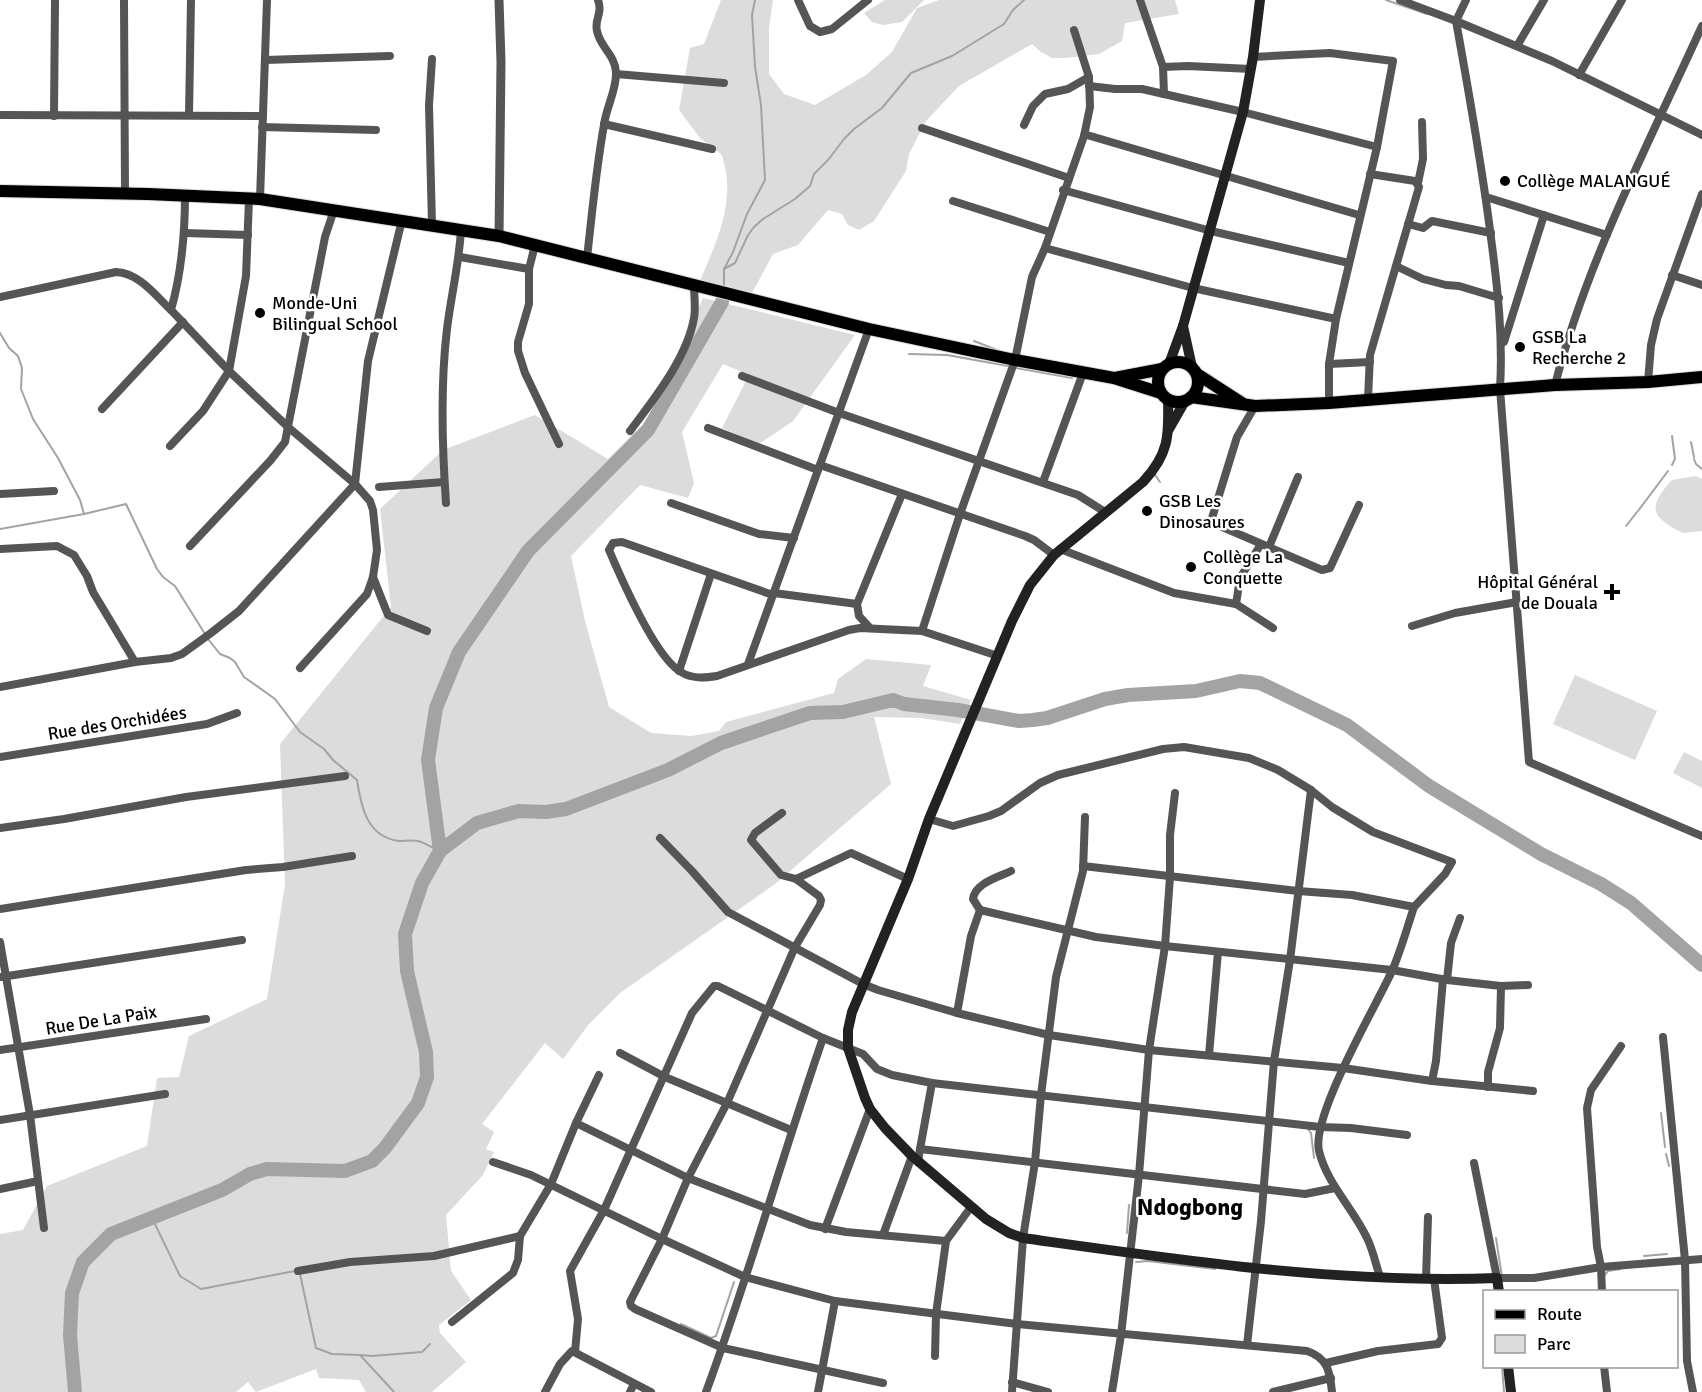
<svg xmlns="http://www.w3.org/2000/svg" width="1702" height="1392" viewBox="0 0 1702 1392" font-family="Signika,sans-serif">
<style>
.green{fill:#dcdcdc}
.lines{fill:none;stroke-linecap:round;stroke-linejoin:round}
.stream{stroke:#a3a3a3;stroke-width:2}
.river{stroke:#a3a3a3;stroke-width:14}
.primary-casing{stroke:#dbdbdb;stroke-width:14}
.minor{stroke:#555;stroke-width:8}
.tertiary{stroke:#555;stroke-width:9}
.secondary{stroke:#222;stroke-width:10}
.primary{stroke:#000;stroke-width:12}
.poi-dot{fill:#000;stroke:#fff;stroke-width:2}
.labels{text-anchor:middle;stroke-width:5;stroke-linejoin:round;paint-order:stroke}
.poi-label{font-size:18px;fill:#000;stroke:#fff;text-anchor:start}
.street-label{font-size:18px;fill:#000;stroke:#fff}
.district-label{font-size:24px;font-weight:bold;fill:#000;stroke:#fff}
</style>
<rect width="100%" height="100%" fill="#fff"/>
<g class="green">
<path d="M721 0H773L769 28V74L784 94 815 105 866 75 892 52 917 8 939 0H1175L1179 14 1125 23 1122 41 1099 54 1066 58H1052L1041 52 1032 44 959 86 926 121 909 154 906 171 874 221 859 230 848 225 842 214 828 210 798 245 773 254 752 293 700 281C713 250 729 217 727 182 727 173 724 164 722 155L700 138 679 110 690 48 704 44Z"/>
<polygon points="885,0 924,0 902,22 883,25 872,22 864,13"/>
<polygon points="703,298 855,335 793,421 759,444 722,428 749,375 723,364 682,432 694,483 688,498 640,485 571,556 585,621 609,707 651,733 691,736 719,731 726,722 834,693 838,679 866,659 931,665 923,686 971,700 960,724 921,718 874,717 891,784 775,884 620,993 589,1024 563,1059 545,1043 482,1124 494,1132 486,1149 494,1152 483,1175 446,1215 451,1271 471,1300 439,1325 440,1333 466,1362 432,1392 366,1392 359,1380 319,1378 316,1369 256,1392 248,1382 236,1392 0,1392 0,1234 23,1230 47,1186 147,1146 157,1078 179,1077 189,1036 267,999 285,884 280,744 391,607 380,509 443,450 535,415 608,459 648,419"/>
<path d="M1696 476 1702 479V531L1683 533C1649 517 1648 506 1672 480Z"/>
<polygon points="1575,675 1657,711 1635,760 1553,724"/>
<polygon points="1684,752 1702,761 1702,788 1673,773"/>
</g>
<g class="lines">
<g class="stream">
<polyline points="1386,0 1427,14"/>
<polyline points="724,269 735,263 748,235 754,227 763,219 795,199 810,186 814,174 828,160 844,139 854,129 882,108 911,73 952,56 1004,24 1013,10 1024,0"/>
<polyline points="724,287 724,269 733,252 747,214 765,180 761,105 755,67 752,15 755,0"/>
<polyline points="722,302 723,295"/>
<polyline points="0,333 9,348 18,356 22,368 21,389 33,419 58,458 80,500 84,514 126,504 157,569 163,577 175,586 205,634"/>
<polyline points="974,341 997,350"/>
<polyline points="909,354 947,355 1008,366"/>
<polyline points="1016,368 1072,378"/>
<polyline points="1672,436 1675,459 1672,465"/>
<polyline points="1691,442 1694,457"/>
<polyline points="1694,459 1696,464 1702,469"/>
<polyline points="1155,475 1160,482"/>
<polyline points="1638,511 1668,471"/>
<polyline points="1626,526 1637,512"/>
<polyline points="0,529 84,514"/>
<path d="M208 639 220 654 230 658 235 662 244 677 275 699 300 732 324 749 333 760 357 780C361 807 367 837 399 841 405 841 412 840 418 841 425 843 433 848 440 851"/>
<polyline points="1661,1113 1665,1147"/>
<polyline points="1308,1129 1311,1133 1314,1158"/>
<polyline points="1666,1154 1669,1166"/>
<polyline points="152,1218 180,1276 201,1289 295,1271"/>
<polyline points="1127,1233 1129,1205"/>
<polyline points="1496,1238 1502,1277"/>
<polyline points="1644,1256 1667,1254"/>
<polyline points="1136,1262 1148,1261 1215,1269"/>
<polyline points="300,1274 316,1348 332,1354 360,1355 394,1392"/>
<polyline points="1603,1277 1608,1271 1621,1269"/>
<polyline points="681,1324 711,1338 716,1336 734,1282"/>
<polyline points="360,1355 372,1356 422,1352 430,1344"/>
<polyline points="1502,1366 1504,1392"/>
</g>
<g class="river">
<polyline points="440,851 428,760 436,708 459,652 528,551 648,430 722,302"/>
<polyline points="75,1392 70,1335 72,1293 83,1262 111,1234 222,1190 250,1174 267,1169 345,1171 372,1161 385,1148 418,1103 427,1077 426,1052 407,971 405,934 422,883 440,851 477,823 519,811 546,812 566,809 668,770 721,743 810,713 843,712 893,700 904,704 958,710 1019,721 1033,720 1047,718 1105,699 1128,695 1196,691 1240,681 1260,683 1347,725 1429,786 1541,854 1601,884 1631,903 1702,965"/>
</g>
<g class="primary-casing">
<g id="primary">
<polyline points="0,191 148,194 260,199 499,236 869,329 1015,360 1114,378 1161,393"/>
<circle cx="1178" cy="382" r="20"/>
<polyline points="1197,374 1242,403"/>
<polyline points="1115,378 1162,369"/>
<polyline points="1191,397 1255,406 1329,403 1555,385 1648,382 1702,377"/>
</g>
</g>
<g class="minor">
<polyline points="124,0 125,193"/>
<polyline points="798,0 810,26 820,32 832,29 868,0"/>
<polyline points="1140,0 1163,67 1164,94"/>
<polyline points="1400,0 1456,21 1552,61 1702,135"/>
<path d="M1466 0 1456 21C1469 93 1482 165 1491 238 1498 290 1503 338 1500 389L1529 762 1702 836"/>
<polyline points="1074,30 1089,77 1090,107 1084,136 1045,248 1193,288 1336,319"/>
<polyline points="1517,46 1544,0"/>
<polyline points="1253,57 1330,53 1393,61 1377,147 1336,319 1329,364 1329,403"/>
<polyline points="265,60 390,56"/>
<polyline points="1163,67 1188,66 1251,69"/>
<polyline points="616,74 724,83"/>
<polyline points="1579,75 1622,0"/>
<polyline points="1089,86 1115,89 1142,89 1243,112 1377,147"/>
<polyline points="0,115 263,116"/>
<polyline points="189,115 191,0"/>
<polyline points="54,116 55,0"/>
<polyline points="604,124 712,149"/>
<polyline points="1024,125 1033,106 1045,94 1068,89 1089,77"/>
<polyline points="262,127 376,130"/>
<polyline points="922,128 1069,178"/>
<polyline points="1084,136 1087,135 1359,215"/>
<polyline points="1418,183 1423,159 1422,122"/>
<polyline points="1063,190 1211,231 1349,263"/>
<path d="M185 195C185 235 182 271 171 310L229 371 288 427 355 484 370 501 373 510 377 550 373 577 367 594 300 668"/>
<polyline points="1486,197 1607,235"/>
<polyline points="260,199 267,0"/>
<polyline points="953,201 1050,232"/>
<polyline points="1408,224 1423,228 1432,221 1491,233"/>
<polyline points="432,225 429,105 432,59"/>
<polyline points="185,233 248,235"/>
<polyline points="535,245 529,269 529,304 518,342 518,351 525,373 559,444"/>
<polyline points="460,257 529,269"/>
<path d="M587 258C592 214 596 169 604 125 606 108 617 89 616 72 615 55 600 47 597 31 594 19 603 14 598 0"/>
<polyline points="1396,266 1423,279 1446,285 1459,286 1499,298"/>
<polyline points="1672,275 1702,285"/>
<path d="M0 297 116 272C139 273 155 295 171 310"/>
<polyline points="1504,342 1544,215"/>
<polyline points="1329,364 1370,362"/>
<polyline points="742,376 839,413 1078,495 1105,512"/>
<polyline points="1648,382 1651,345 1657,319 1702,194"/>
<path d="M1555 385C1587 260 1649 143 1702 26"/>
<polyline points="1368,399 1370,355 1419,187 1415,181 1370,174"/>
<polyline points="1255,406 1237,437 1212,518 1213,523 1322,570 1330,568 1359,505"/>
<polyline points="102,409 183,322"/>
<polyline points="708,428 818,470"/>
<path d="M630 431C654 399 687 358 694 318 696 308 694 296 694 286"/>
<polyline points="170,446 203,411 229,371 246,276 249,199"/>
<polyline points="820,465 1025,536 1034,540 1054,555"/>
<polyline points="1043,482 1083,373"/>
<polyline points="379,487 444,482"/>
<polyline points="0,494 54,491"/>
<path d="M446 503C442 446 440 387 447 329 451 296 459 264 461 230"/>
<polyline points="671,503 759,534 794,538"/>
<polyline points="190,546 270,461 285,442 325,237 334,210"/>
<polyline points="1269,547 1298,477"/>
<polyline points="0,549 57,546 74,555 87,576 93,592 135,662"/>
<polyline points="1060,549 1174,593 1236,604 1273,628"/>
<polyline points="373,577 388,615 427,631"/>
<polyline points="774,593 857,604"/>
<path d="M773 595 622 542 613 543 609 550C621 578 656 658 681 672 692 679 704 678 717 676L849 630 860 628 922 631 960 514 1015 360 1032 277 1045 248"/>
<polyline points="1236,604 1240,578 1261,544"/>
<polyline points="1412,626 1455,613 1517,602"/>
<polyline points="870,628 859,616 857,604 902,494"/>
<polyline points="922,631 998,656"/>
<polyline points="748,664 869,329"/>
<polyline points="679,671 711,574"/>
<polyline points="0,687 135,662 171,658 182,654 211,633 239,611 355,484 368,361 402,220"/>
<polyline points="0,757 207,724 237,713"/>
<polyline points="782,813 755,833 751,840 781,875 796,879 851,853 908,879"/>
<polyline points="929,819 953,826 989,816 1001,811 1040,783 1058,775 1163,749 1184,747 1249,758 1278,770 1311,790 1332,807 1373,832 1452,862 1445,874 1414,907 1352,895 1298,891 1083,866"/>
<polyline points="0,828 64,819 186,797 345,776"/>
<polyline points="660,838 692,871 728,912 863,984 878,990 957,1013 1049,1035 1149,1050 1343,1068 1432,1081 1436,1061 1443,979"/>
<path d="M796 879 819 896 821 900 820 905 795 947 727 1103 688 1178 662 1239 745 1277 835 1301 1017 1324 1307 1351C1328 1358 1330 1372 1332 1392"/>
<polyline points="0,909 246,870 283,867 352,856"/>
<polyline points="980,910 1096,937 1165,946 1392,970 1447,980 1501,986 1528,985"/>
<path d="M980 910 973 899C975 883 999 877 1011 871"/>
<polyline points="0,942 30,1115 44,1228"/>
<polyline points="1,977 242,940"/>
<polyline points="1447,980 1451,943 1460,918"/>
<polyline points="957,1013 971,936 980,910"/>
<polyline points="1663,1037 1685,1260 1687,1361 1693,1392"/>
<polyline points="0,1050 206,1019"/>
<polyline points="620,1053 665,1077 791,1130"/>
<polyline points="1209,1055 1218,952"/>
<polyline points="1432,1081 1533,1091"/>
<polyline points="1488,1087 1488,1072 1500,1028 1501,986"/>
<polyline points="0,1120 165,1094"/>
<polyline points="576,1123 688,1178 810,1225 846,1232 946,1241"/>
<polyline points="920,1149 932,1083"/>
<polyline points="493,1162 531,1175 662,1239 630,1302 631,1306 635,1309 723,1348 883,1383"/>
<polyline points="918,1162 920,1149 1305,1194 1335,1188"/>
<polyline points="1474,1163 1497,1278 1534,1278 1601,1267 1597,1247 1587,1108 1591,1090 1621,1046"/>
<polyline points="0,1189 38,1181"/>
<polyline points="825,1229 870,1109"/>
<polyline points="883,1235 912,1156"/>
<polyline points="298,1271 350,1262 434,1256 520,1236"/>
<path d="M1380 1277C1376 1265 1373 1250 1367 1238 1353 1208 1327 1184 1319 1151 1311 1116 1375 1008 1392 971 1401 950 1407 928 1414 907"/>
<polyline points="1426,1279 1428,1217"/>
<polyline points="1602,1292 1601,1267 1702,1259"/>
<polyline points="452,1322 513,1273 518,1260 520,1236 551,1184 576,1123 599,1075"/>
<polyline points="1247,1345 1261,1221 1274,1061 1290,960 1311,790"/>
<polyline points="575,1352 578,1319 570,1271 604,1210 692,1013 714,986 718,986 823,1038 863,1054 877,1069 892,1075 932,1083 1320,1127 1351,1128 1407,1135"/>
<polyline points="935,1356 936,1314 946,1241 971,1207"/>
<polyline points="1326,1363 1378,1351 1438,1344 1442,1338 1434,1279"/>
<polyline points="1604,1366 1607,1392"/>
<polyline points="1012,1382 1048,1392"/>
<polyline points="545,1392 560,1364 572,1351 651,1392"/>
<polyline points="630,1392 634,1384"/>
<path d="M706 1392C749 1276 782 1156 823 1038"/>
<polyline points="818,1392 835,1301"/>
<polyline points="1012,1392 1023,1238 1035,1162 1041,1095 1056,977 1083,871 1085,817"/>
<polyline points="1112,1392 1121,1335 1139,1175 1149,1050 1165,946 1170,877 1170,835 1175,793"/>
<polyline points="1273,1392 1331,1378"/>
</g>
<polyline class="tertiary" points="499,0 501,62 499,236"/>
<g class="secondary">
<polyline points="1183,326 1192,367"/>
<polyline points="1169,364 1183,326 1243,112 1253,57 1260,0"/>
<path d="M1168 400C1169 436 1169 454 1143 482L1054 555 1030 585 1012 621 929 819 908 879 852 1012 848 1030V1048L865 1098 870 1109 885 1128 912 1156 986 1219 1009 1233 1023 1238C1180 1260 1338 1284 1497 1278L1499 1292"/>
<polyline points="1169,429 1185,401"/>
<polyline points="1508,1366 1511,1392"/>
</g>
<use href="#primary" class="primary"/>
</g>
<g class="poi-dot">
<circle cx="1505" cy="181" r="6"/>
<circle cx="260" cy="313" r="6"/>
<circle cx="1520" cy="347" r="6"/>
<circle cx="1147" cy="511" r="6"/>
<circle cx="1191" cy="567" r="6"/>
<path d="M1609 583h6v6h6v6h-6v6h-6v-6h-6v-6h6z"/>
</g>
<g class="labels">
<g class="poi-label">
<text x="1517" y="187">Collège MALANGUÉ</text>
<text x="272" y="309">Monde-Uni<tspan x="272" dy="21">Bilingual School</tspan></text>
<text x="1532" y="343">GSB La<tspan x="1532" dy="21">Recherche 2</tspan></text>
<text x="1159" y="507">GSB Les<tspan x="1159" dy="21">Dinosaures</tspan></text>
<text x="1203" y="563">Collège La<tspan x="1203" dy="21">Conquette</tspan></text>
<text x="1598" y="588" text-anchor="end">Hôpital Général<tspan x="1598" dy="21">de Douala</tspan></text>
</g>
<g class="street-label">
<text transform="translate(117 723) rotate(-9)" y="6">Rue des Orchidées</text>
<text transform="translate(101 1020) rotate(-9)" y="6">Rue De La Paix</text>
</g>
<g class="district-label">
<text x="1190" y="1215">Ndogbong</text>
</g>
</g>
<rect x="1483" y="1290" width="195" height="78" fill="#ffffff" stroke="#999999" stroke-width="1.5"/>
<rect x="1495" y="1310" width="30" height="9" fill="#000000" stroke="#999999" stroke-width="1.5"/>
<text x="1537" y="1320" font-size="18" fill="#000000">Route</text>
<rect x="1495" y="1335" width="30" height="18" fill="#dcdcdc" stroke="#999999" stroke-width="1.5"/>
<text x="1537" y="1350" font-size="18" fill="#000000">Parc</text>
</svg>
